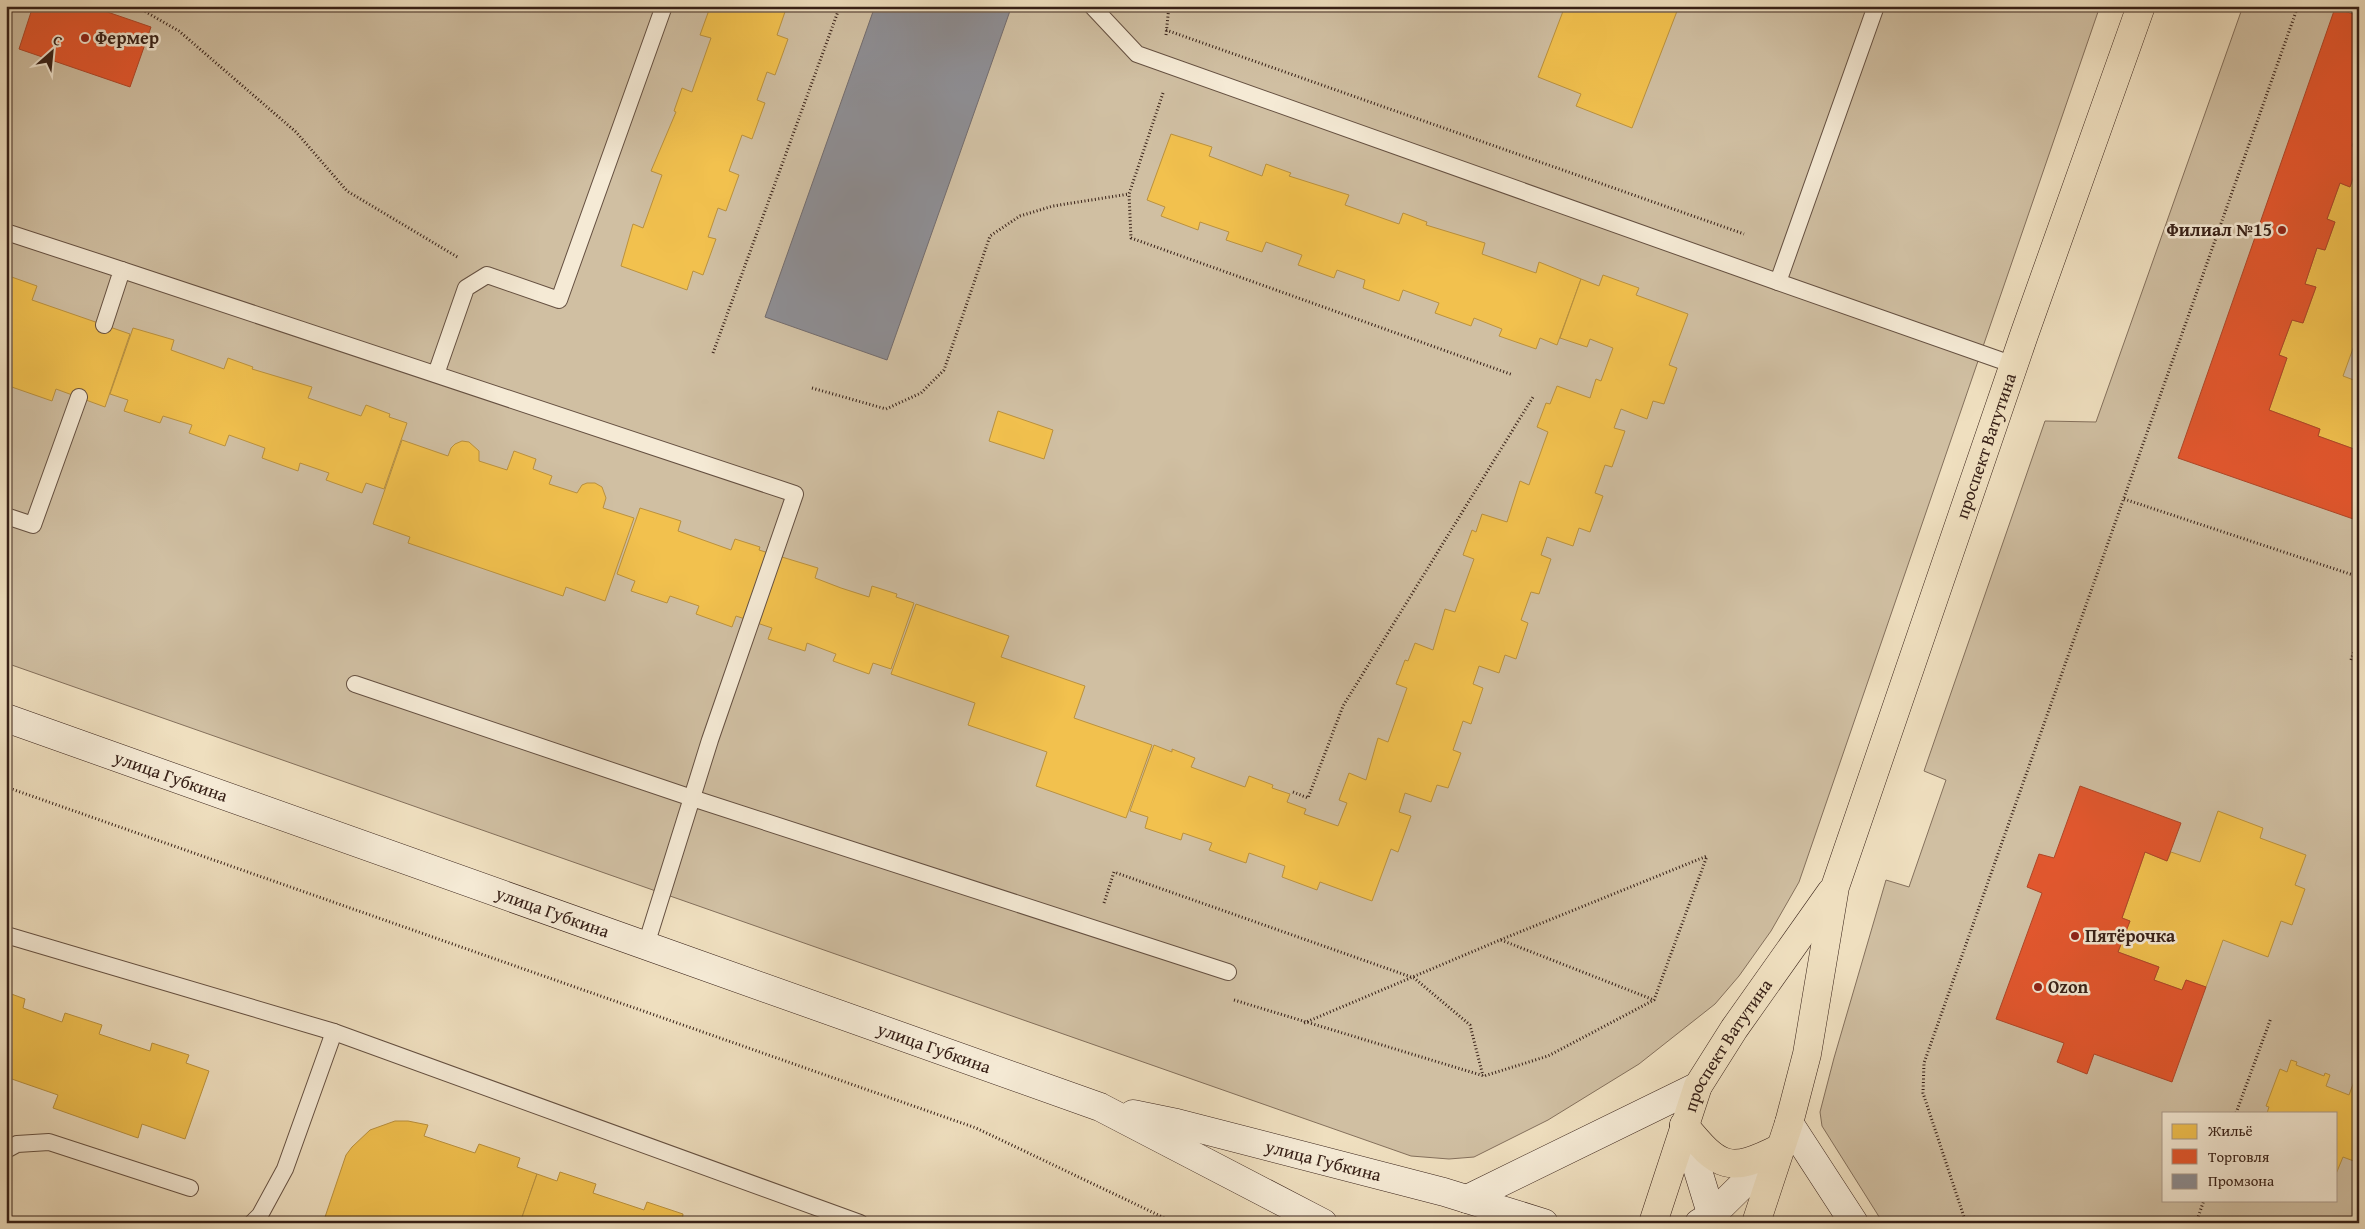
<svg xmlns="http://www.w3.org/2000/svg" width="2365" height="1229" viewBox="0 0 2365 1229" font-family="'Gentium Book Plus',serif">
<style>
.green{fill:#d0bfa2;stroke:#84705c;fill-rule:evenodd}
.homes{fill:#f2c14e;stroke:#ba913e}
.shops{fill:#e4572e;stroke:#b04627}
.industry{fill:#8d8d92;stroke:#736c6d}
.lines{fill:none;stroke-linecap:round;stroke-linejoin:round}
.lane-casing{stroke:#655041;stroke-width:18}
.secondary-casing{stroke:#372017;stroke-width:29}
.primary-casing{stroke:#372017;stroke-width:29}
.path{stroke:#372017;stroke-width:3;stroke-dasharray:1 2.5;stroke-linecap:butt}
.lane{stroke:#f5ead5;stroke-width:16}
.secondary{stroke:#f5ead5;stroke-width:28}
.primary{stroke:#efdfbf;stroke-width:28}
.poi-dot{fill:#8f2418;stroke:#f5ead5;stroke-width:2}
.labels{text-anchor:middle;stroke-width:5;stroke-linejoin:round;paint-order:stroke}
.poi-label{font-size:18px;font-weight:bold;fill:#372017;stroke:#f5ead5;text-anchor:start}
.street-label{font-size:18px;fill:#372017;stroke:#f5ead5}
</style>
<rect width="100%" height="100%" fill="#efdfbf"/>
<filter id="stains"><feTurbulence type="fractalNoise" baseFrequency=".004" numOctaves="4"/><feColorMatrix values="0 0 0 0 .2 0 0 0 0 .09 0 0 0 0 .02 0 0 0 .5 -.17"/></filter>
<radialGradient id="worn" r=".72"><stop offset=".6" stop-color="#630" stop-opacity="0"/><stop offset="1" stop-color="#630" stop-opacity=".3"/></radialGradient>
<g class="green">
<polygon points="6,6 2100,6 1799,882 1771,931 1739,976 1715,1004 1639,1064 1548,1120 1474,1157 1449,1159 1411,1156 6,663"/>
<path d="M2243 6H2359V1223H1883L1822 1126 1820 1112 1834 1058 1886 880 1909 887 1946 780 1924 771 2045 421 2096 422ZM2164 1113H2336V1200H2164Z"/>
</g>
<g class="homes">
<polygon points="713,6 787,6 777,35 788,39 775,75 767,72 757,100 765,103 752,139 742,135 729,171 739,175 726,211 718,208 708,237 716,239 703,275 693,271 687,290 621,266 633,224 643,228 662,175 651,171 676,112 674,111 682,88 692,92 711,38 700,35 709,10 711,11"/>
<polygon points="1565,6 1679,6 1632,128 1576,106 1581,94 1538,77"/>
<polygon points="2359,127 2359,149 2352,146"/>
<polygon points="1171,134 1212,147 1209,156 1262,176 1266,164 1291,173 1289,176 1349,195 1345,205 1399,224 1403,213 1427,222 1426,225 1485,243 1482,254 1536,273 1539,262 1581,279 1557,345 1540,338 1536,349 1499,336 1502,329 1474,318 1471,326 1435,313 1439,303 1403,290 1399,301 1363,288 1365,280 1337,270 1334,278 1298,265 1302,255 1266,242 1262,252 1226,240 1229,232 1200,222 1198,230 1161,216 1165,207 1147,200"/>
<polygon points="2359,161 2359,344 2355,343 2343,376 2359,382 2359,438 2354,449 2318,436 2320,429 2269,410 2287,358 2279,355 2292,320 2303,323 2316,287 2305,284 2317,248 2325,250 2335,222 2327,219 2340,183 2350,187"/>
<polygon points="6,275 37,286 32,300 130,334 105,407 56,389 52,401 6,385"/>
<polygon points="1603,275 1639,288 1636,295 1688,314 1669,365 1677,368 1664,404 1653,401 1647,419 1621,409 1614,428 1625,431 1612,467 1605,465 1595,493 1603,496 1590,532 1579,528 1573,546 1547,537 1541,555 1551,559 1539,594 1531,592 1521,620 1528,623 1516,659 1505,655 1499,673 1479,666 1473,684 1483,688 1471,724 1463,721 1453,750 1461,753 1448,788 1437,785 1431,802 1405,793 1399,812 1411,816 1398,852 1391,849 1372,901 1320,882 1317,890 1282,877 1285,866 1249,853 1246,863 1209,850 1212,843 1183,833 1181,840 1145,828 1148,817 1130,811 1154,745 1172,752 1172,749 1195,758 1191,767 1245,787 1249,776 1273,785 1272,788 1290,794 1287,802 1306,809 1304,814 1338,826 1347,803 1339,800 1349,773 1366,780 1378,738 1388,742 1407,688 1396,684 1405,660 1408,661 1415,643 1433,650 1445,609 1455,612 1474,559 1463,555 1472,530 1476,532 1482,514 1507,522 1520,481 1529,485 1548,432 1537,427 1546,403 1550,404 1557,386 1590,398 1596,379 1601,381 1613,348 1590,339 1587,347 1560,338 1581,279 1599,286"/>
<polygon points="133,328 174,340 171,350 224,369 228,358 253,367 252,369 312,387 308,398 361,416 366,405 390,414 389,417 407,423 384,489 366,483 362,493 326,480 329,473 300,463 298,471 262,458 265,448 229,435 225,446 189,433 192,425 163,416 160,423 124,411 128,400 110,394"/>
<polygon points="998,411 1053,430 1044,459 989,441"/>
<polygon points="402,440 448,456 451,448 455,444 462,441 469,442 479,451 479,461 507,470 514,451 536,459 533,469 552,476 549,484 577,493 582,485 587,483 595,483 602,487 606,498 603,508 634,518 605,601 566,587 563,596 408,543 410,537 373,524"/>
<polygon points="640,508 681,521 678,531 731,550 735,539 760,547 759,550 818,568 815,578 841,588 869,597 872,586 897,594 896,597 914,603 891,669 873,663 869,674 833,661 836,654 807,643 805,651 768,639 772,628 736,616 732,627 696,614 699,606 670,596 667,603 631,591 635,581 617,574"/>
<polygon points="916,604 1009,636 1001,657 1085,686 1074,718 1152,745 1126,818 1036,786 1047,752 968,725 975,703 891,674"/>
<polygon points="2218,811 2263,828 2260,838 2306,855 2295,885 2305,889 2292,925 2281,921 2268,957 2223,940 2206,987 2186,980 2182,990 2154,980 2159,967 2118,952 2130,921 2122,918 2145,852 2167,861 2171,852 2200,862"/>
<polygon points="6,992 25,999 23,1008 62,1022 65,1013 102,1025 99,1034 150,1051 152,1043 189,1055 186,1063 209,1071 185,1139 142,1124 138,1138 53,1108 58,1095 6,1077"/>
<polygon points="2291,1060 2297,1062 2296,1065 2324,1076 2325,1073 2330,1075 2326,1086 2349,1095 2359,1068 2359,1163 2343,1157 2336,1174 2336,1113 2267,1113 2269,1107 2266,1106 2280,1069 2287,1072"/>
<polygon points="395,1121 408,1121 428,1125 424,1136 475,1153 479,1144 520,1158 517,1167 537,1174 520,1223 323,1223 346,1155 352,1147 370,1130"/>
<polygon points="560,1172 596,1184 593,1193 644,1210 647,1202 683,1214 682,1223 520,1223 537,1174 557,1181"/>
</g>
<g class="shops">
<polygon points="33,6 90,6 151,27 130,87 19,49"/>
<polygon points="2335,8 2359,16 2359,127 2352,146 2359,149 2359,161 2350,187 2340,183 2327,219 2335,222 2325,250 2317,248 2305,284 2316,287 2303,323 2292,320 2279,355 2287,358 2269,410 2320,429 2318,436 2354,449 2359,438 2359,521 2178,458"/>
<polygon points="2080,786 2181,823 2167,861 2145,852 2122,918 2130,921 2118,952 2159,967 2154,980 2182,990 2186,980 2206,987 2172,1082 2094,1054 2087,1074 2057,1062 2064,1043 1996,1019 2042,893 2027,887 2039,854 2054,858"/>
</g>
<polygon class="industry" points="875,6 1006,6 1011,8 887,360 765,317"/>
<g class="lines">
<g class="lane-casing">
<g id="lane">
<polyline points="1092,6 1137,54 1778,282 1876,6"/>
<polyline points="6,232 122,270 104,325"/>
<polyline points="122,270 795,494 710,740 646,945"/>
<polyline points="1778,282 2014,365"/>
<polyline points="436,374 466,288 487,275 559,300 664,6"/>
<polyline points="6,516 33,525 79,397"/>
<polyline points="355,684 692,798 1228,972"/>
<polyline points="6,935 334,1032 860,1223"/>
<polyline points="6,1150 17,1144 49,1142 190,1188"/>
<polyline points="252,1223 260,1215 285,1169 334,1032"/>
</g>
</g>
<g class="secondary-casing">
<g id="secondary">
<path id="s1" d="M6 718 1100 1107 1323 1223"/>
<path id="s2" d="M1133 1114 1177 1123 1444 1192 1544 1223"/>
<polyline points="1789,1123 1854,1223"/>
<polyline points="1684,1125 1714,1223"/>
<polyline points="1467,1199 1698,1086"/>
<polyline points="1699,1223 1711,1216 1780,1148"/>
</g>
</g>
<g class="primary-casing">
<g id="primary">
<path d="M1684 1125C1719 1168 1729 1174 1780 1148"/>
<path id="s3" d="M1653 1223 1698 1086 1734 1029 1831 892"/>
<path id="s4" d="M1756 1223 1789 1123 1807 1054 1835 887 2024 335 2141 6"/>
</g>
</g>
<g class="path">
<polyline points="139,8 179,31 296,132 347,191 459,258"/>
<polyline points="1166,30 1744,234"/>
<polyline points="1166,35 1169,6"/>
<polyline points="1163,93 1129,194 1131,238 1513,375"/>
<polyline points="713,353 840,6"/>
<polyline points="812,388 886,409 921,393 944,370 990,236 1020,216 1053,206 1129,194"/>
<polyline points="2124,499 2359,577"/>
<polyline points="2351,660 2359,637"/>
<polyline points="6,787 976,1128 1175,1223"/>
<polyline points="1293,792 1308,798 1343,706 1533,397"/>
<polyline points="1104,903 1114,872 1414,978 1470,1025 1483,1076"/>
<polyline points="1501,940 1654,1000"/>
<polyline points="1234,1000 1484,1076 1548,1056 1654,1000 1707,856"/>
<polyline points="1304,1023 1500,940 1707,856"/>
<polyline points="2236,1113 2271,1018"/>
<polyline points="1966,1223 1923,1093 1924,1063 2298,6"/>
<polyline points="2196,1223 2204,1200"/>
</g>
<use href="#lane" class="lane"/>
<use href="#secondary" class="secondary"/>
<use href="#primary" class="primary"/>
</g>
<g class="poi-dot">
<circle cx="85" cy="38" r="5"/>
<circle cx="2282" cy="230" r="5"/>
<circle cx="2075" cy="936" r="5"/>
<circle cx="2038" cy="987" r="5"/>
</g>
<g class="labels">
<g class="poi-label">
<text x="95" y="44">Фермер</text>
<text x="2272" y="236" text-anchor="end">Филиал №15</text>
<text x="2085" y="942">Пятёрочка</text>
<text x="2048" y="993">Ozon</text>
</g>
<g class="street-label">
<text dy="6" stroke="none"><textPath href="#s4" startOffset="812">проспект Ватутина</textPath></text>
<text dy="6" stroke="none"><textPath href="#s1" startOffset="175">улица Губкина</textPath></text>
<text dy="6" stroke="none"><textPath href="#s1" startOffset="580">улица Губкина</textPath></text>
<text dy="6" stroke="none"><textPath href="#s3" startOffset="194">проспект Ватутина</textPath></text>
<text dy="6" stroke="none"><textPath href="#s1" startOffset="985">улица Губкина</textPath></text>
<text dy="6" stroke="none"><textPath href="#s2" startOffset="196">улица Губкина</textPath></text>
</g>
</g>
<rect width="2365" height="1229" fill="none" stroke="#efdfbf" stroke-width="25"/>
<rect x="8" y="8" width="2350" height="1214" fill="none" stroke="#372017" stroke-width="2.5"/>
<rect x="12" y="12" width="2340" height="1204" fill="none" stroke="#372017"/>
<rect x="2162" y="1112" width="175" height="90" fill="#f5ead5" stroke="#a99989"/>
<rect x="2172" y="1124" width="25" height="15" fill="#f2c14e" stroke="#a99989"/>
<text x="2208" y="1136" font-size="15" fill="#372017">Жильё</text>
<rect x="2172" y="1149" width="25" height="15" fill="#e4572e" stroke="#a99989"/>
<text x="2208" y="1162" font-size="15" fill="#372017">Торговля</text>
<rect x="2172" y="1174" width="25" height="15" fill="#8d8d92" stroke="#a99989"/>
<text x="2208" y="1186" font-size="15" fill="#372017">Промзона</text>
<g transform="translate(52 52) rotate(27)" stroke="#f5ead5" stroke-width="4" paint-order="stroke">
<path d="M0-4L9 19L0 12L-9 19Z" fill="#372017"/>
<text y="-8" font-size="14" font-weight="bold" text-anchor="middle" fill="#372017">С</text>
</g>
<rect width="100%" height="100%" filter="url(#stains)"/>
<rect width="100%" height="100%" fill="url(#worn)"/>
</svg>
